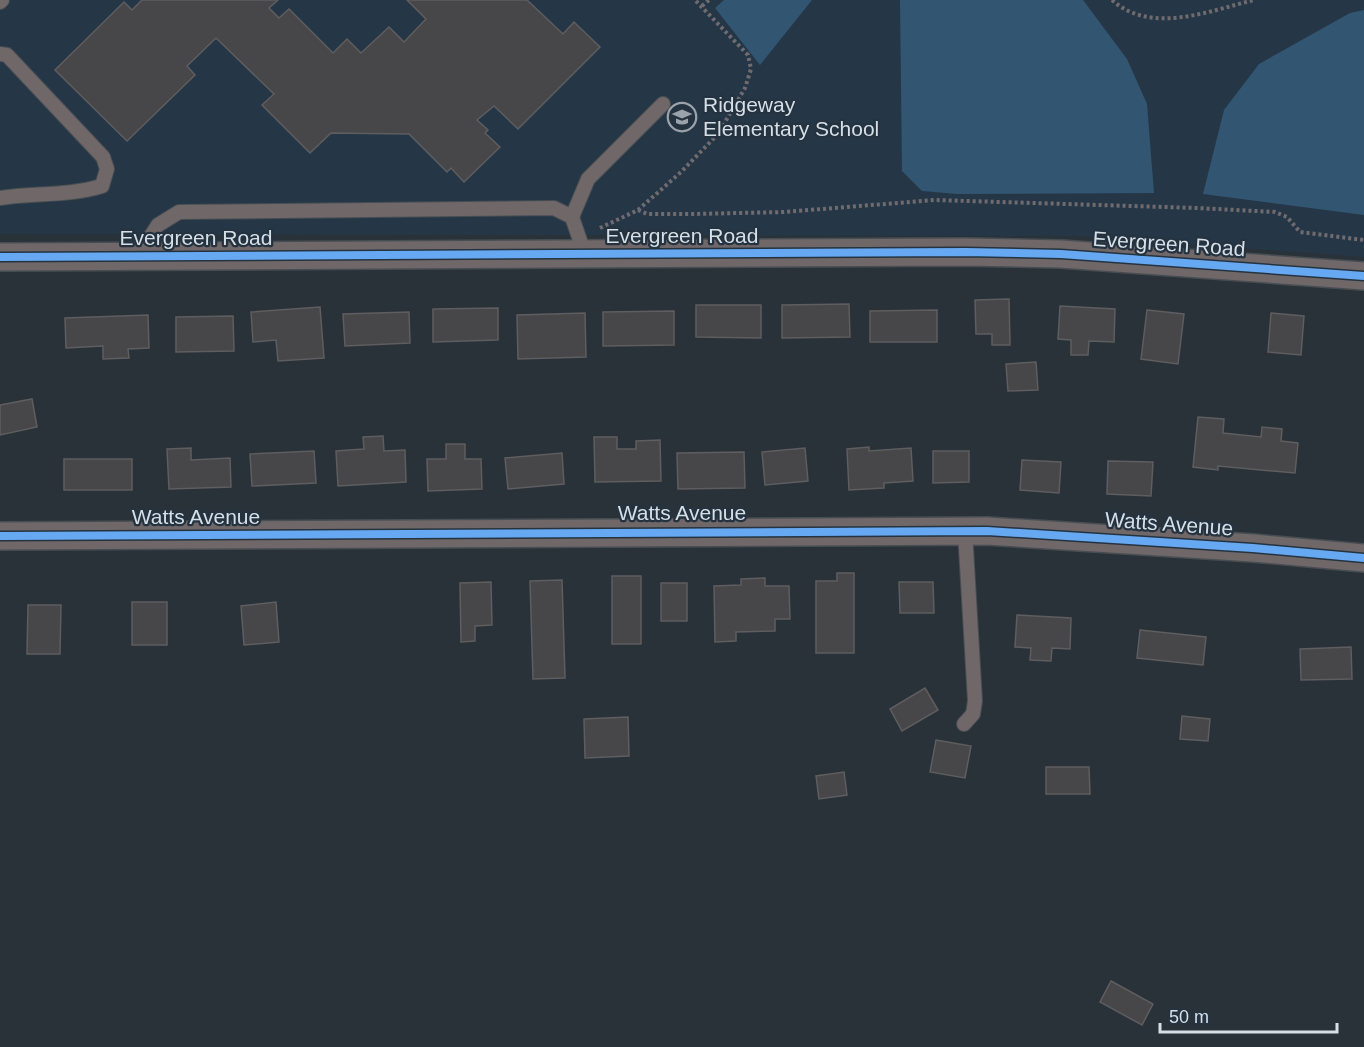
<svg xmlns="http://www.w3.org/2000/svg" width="1364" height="1047" viewBox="0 0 1364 1047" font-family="Arial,sans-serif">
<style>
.built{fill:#253747}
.green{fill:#325571}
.building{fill:#474648;stroke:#5e5d5f;stroke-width:1.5}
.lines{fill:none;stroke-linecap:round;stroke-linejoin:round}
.lane-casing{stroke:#474e53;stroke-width:16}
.street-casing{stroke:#474e53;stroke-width:30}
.path{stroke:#706b6f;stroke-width:4;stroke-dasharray:3 3;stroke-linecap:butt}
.lane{stroke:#706769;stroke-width:14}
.street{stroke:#706769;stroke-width:27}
.cycleway-casing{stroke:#24333f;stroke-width:11}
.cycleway{stroke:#66a8f1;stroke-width:8}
.labels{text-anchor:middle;stroke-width:4.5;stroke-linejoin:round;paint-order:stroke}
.poi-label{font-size:21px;fill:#d6dfe7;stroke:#24333f;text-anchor:start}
.street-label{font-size:21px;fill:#d6dfe7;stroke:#24333f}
</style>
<rect width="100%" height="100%" fill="#2a3239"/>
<polygon class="built" points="0,0 1364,0 1364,257 1078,236 0,234"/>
<g class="green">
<polygon points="724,0 812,0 760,65 715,8"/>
<polygon points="900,0 1083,0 1127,59 1147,104 1154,193 957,194 922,191 902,171"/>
<polygon points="1364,10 1364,215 1203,194 1224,110 1259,64 1350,13"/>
</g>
<g class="building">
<polygon points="142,0 278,0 269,8 279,18 289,9 333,53 347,39 361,53 389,27 404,42 426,19 407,0 527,0 563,34 574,22 600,47 518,129 494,106 477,120 488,130 485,133 500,147 464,182 451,168 447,172 409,134 331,133 310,153 262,105 274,94 216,38 187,66 195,75 127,141 55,70 124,2 132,10"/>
<polygon points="1009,299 1010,345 992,345 992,334 976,334 975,300"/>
<polygon points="849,304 850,337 782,338 782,305"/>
<polygon points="696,305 761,305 761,338 696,337"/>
<polygon points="1060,306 1115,309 1114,342 1089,341 1088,355 1071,355 1071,340 1058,339"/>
<polygon points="320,307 324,358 278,361 276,340 253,342 251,312"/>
<polygon points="498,308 498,340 433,342 433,309"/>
<polygon points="937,310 937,342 870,342 870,311"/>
<polygon points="1147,310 1184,314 1178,364 1141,359"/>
<polygon points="674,311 674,345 603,346 603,312"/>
<polygon points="409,312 410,343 345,346 343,314"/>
<polygon points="585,313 586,357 518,359 517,315"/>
<polygon points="1271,313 1304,316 1301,355 1268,352"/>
<polygon points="148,315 149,348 128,349 129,358 103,359 103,346 66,348 65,318"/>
<polygon points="233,316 234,351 176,352 176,317"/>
<polygon points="1036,362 1038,390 1008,391 1006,364"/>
<polygon points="32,399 37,427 0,435 0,405"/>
<polygon points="1198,417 1224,419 1223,433 1261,437 1262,427 1282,429 1281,441 1298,443 1295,473 1218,466 1218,470 1193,467"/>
<polygon points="383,436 384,451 405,450 406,482 338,486 336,451 364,449 363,437"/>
<polygon points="594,437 617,437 617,449 636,449 636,441 660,440 661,481 595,482"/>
<polygon points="446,444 465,444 465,459 481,459 482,489 428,491 427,459 446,459"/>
<polygon points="869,447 869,451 911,448 913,481 884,483 884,488 849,490 847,449"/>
<polygon points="191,448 191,460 230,458 231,487 169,489 167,449"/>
<polygon points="805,448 808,481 765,485 762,452"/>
<polygon points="314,451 316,483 252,486 250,454"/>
<polygon points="933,451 969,451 969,482 933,483"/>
<polygon points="744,452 745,488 678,489 677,453"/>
<polygon points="562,453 564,484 508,489 505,458"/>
<rect x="64" y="459" width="68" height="31"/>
<polygon points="1022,460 1061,462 1059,493 1020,490"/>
<polygon points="1108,461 1153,462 1151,496 1107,494"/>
<polygon points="837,573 854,573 854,653 816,653 816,581 837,581"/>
<rect x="612" y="576" width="29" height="68"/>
<polygon points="765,578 765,586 789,586 790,619 775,619 775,631 736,632 736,641 715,642 714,586 741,585 741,579"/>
<polygon points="562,580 565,678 533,679 530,581"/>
<polygon points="491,582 492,625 475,626 475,641 461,642 460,583"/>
<polygon points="899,582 933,582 934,613 900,613"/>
<rect x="661" y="583" width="26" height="38"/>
<rect x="132" y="602" width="35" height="43"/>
<polygon points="276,602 279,642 244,645 241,606"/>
<polygon points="28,605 61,605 60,654 27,654"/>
<polygon points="1017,615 1071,618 1070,649 1052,648 1051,661 1030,660 1031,648 1015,647"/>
<polygon points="1140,630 1206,637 1203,665 1137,658"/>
<polygon points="1351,647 1352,679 1301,680 1300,649"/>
<polygon points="925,688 938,710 902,731 890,709"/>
<polygon points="1182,716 1210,719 1208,741 1180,739"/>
<polygon points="628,717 629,756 585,758 584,719"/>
<polygon points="936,740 971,746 965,778 930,772"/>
<polygon points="1046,767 1089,767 1090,794 1046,794"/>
<polygon points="844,772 847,795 819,799 816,776"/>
<polygon points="1111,981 1153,1004 1142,1025 1100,1002"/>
</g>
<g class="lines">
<g class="lane-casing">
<g id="lane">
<polyline points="0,2 2,0"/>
<path d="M0 54 7 55 103 157 107 169 102 186C69 196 34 193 0 198"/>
<polyline points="572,217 588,179 663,104"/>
<polyline points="138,256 158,225 179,212 554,208 572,217 585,255"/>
<polyline points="964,724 973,714 975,701 965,531"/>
</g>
</g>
<g class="street-casing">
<g id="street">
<polyline points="0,257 965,252 1061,254 1364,276"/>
<polyline points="0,536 987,531 1253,548 1364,558"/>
</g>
</g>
<g class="path">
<path d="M1112 0C1151 35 1209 11 1254 0"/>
<polyline points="702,6 709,0"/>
<polyline points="638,210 647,214 693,214 784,212 935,200 1197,208 1275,212 1287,217 1300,232 1364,240"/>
<polyline points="600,228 638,210 681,172 718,134 745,88 751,69 748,55 695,0"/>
</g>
<use href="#lane" class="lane"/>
<use href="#street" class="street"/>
<g class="cycleway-casing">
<g id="cycleway">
<polyline points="0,257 965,252 1061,254 1364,276"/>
<polyline points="0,536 987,531 1253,548 1364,558"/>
</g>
</g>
<use href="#cycleway" class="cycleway"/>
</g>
<defs>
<g id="school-ring" transform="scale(1.5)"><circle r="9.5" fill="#24333f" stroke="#9aa2aa" stroke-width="1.5"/><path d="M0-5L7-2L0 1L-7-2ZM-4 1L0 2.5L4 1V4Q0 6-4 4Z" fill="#9aa2aa"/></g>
</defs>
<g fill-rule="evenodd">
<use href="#school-ring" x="682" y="117"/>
</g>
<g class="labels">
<g class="poi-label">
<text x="703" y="112">Ridgeway<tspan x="703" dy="24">Elementary School</tspan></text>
</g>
<g class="street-label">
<text x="682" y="243">Evergreen Road</text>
<text x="196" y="245">Evergreen Road</text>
<text transform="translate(1169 244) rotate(4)" y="7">Evergreen Road</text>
<text x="682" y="520">Watts Avenue</text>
<text x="196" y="524">Watts Avenue</text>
<text transform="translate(1169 524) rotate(4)" y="7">Watts Avenue</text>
</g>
</g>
<path d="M1160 1023v9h177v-9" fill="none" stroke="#d6dfe7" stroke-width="3"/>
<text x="1169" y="1023" font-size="18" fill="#d6dfe7" stroke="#24333f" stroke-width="4.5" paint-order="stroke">50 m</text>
</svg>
